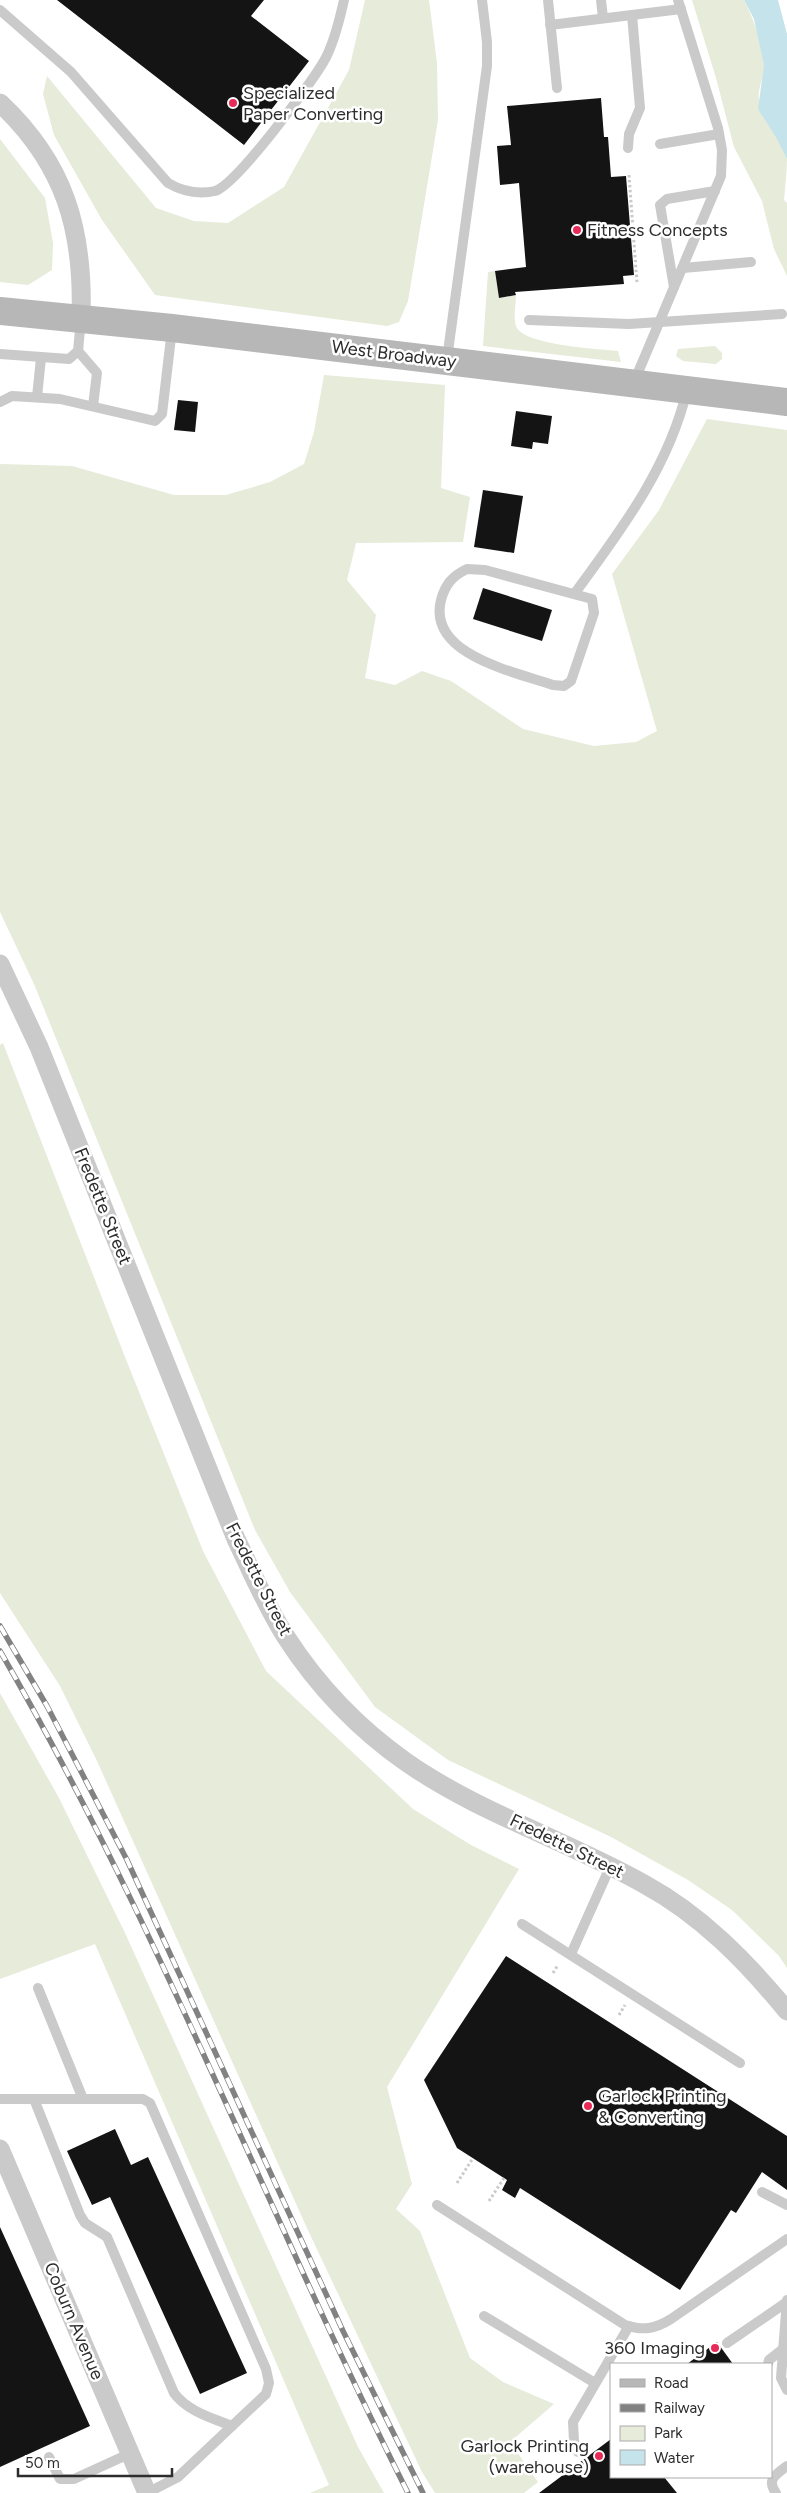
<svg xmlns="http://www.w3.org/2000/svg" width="787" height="2493" viewBox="0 0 787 2493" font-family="Figtree,sans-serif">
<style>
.green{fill:#e6ebda}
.water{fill:#c5e3eb}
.building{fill:#141414}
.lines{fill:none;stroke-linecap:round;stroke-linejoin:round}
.path{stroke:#cacaca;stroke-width:3;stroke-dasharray:2.5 2.5;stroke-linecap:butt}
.service{stroke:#cacaca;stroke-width:10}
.minor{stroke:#cacaca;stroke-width:19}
.secondary{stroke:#b7b7b7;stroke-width:28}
.rail-casing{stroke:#828282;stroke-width:5.5}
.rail{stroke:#fff;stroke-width:4;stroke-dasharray:11;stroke-linecap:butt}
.poi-dot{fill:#e72b59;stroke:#fff;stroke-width:2}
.labels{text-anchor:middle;stroke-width:5;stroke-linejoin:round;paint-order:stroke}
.poi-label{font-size:18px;fill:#2d2d2d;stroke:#fff;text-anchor:start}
.street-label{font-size:18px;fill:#2d2d2d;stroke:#fff}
</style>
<rect width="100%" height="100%" fill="#fff"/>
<g class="green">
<polygon points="365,0 429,0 437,63 438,120 408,301 399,322 387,326 155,295 102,220 54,135 43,94 47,76 156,208 194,221 228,223 284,187 349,70"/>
<path d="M692 0H744C753 18 764 46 764 66 764 77 757 90 759 100 762 126 782 136 787 159 787 172 785 187 784 200L787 203V276L774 249 762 201 734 147 716 78Z"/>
<polygon points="0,139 45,198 53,243 52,270 28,285 0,282"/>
<path d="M495 271 499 298 516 295C516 305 513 317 516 326 522 345 599 349 618 351L621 362 483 346 488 272Z"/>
<polygon points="715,346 722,353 722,359 716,364 683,361 676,356 678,349"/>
<polygon points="324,375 445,385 441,488 470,497 463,542 356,543 347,580 376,615 365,678 395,685 422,671 451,681 523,729 594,746 636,742 657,731 612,574 659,510 707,419 787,430 787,1968 779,1956 732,1910 688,1880 611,1837 448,1760 375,1707 290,1592 255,1530 34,984 0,912 0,464 72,466 174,495 226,495 270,482 304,464 314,432"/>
<polygon points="3,1043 125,1357 203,1551 266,1671 413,1809 471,1845 519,1869 387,2087 412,2184 396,2209 420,2231 470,2358 503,2382 554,2404 510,2442 538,2482 524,2493 435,2493 422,2472 306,2226 97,1761 60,1686 0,1593 0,1045"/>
<polygon points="0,1693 59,1798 125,1933 358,2447 384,2493 310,2493 329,2485 95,1944 0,1979"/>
</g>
<polygon class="water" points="744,0 778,0 787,34 787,159 777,139 758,109 764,65 754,19"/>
<g class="building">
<polygon points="57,0 264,0 251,16 309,61 244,145"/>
<polygon points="601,98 604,137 608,137 611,177 626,176 634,275 623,276 624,284 515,292 516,295 499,298 495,271 526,267 519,183 500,185 497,146 511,145 507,106"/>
<polygon points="178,400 198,402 195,432 174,430"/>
<polygon points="516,411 552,416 548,444 533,442 532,449 511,446"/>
<polygon points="483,490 523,496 514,553 474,547"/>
<polygon points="483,588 552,610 542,641 473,619"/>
<polygon points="506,1956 787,2136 787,2190 762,2172 736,2213 731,2210 680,2290 520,2188 515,2198 502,2190 507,2180 457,2148 424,2080"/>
<polygon points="115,2129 131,2165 148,2157 247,2373 200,2394 110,2197 92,2205 67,2151"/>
<polygon points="0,2227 90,2426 0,2467"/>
<polygon points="717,2342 733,2364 687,2364"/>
<polygon points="611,2439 611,2477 664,2477 677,2493 539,2493"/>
</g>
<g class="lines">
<g class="path">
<polyline points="629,175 637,283"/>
<polyline points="553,1973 558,1965"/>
<polyline points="619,2015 625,2005"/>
<polyline points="457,2183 473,2158"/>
<polyline points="489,2201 504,2178"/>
</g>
<g class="service">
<polyline points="548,0 557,88"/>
<polyline points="601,0 603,18"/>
<path d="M0 10 71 72 168 183C182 191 198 195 215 191 236 185 311 84 324 61 333 46 340 18 344 0"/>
<polyline points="550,25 681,9"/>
<polyline points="660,144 719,134"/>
<polyline points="628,148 629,134 640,108 632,15"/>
<polyline points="683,268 751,262"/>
<polyline points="674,287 660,205 667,199 715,191"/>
<polyline points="529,320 629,324 782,314"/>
<polyline points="78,351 97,373 93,406"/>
<polyline points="0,354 69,359 78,351 81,319"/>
<polyline points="447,359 487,66 487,42 482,0"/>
<polyline points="634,382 721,176 722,150 718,128 678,0"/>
<polyline points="37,397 41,358"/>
<polyline points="0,402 12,396 60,399 155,421 162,414 172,329"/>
<path d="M467 569 485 570 592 599 594 613 571 681 564 686 553 685C516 672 427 655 441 600 445 585 452 576 467 569Z"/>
<path d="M575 593C621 530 669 467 687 390"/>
<polyline points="522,1924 740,2063"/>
<polyline points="571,1954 610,1867"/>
<polyline points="38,1988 83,2099"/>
<polyline points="0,2099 143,2099 150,2103 266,2369 269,2383 266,2394 178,2477 147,2493"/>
<path d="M34 2099 80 2215 85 2223 107 2237 174 2393C187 2411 212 2418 232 2426"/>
<polyline points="762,2192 787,2205"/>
<path d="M437 2205 625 2325C643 2331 655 2329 671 2319L787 2239"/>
<polyline points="787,2300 781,2378 787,2390"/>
<polyline points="484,2316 595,2383"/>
<polyline points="727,2343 787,2302"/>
<polyline points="768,2364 769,2360 783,2349"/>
<polyline points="578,2452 574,2441 573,2422 629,2326"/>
<polyline points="49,2457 60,2479 74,2479 131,2453"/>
<path d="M776 2493C766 2480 776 2474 787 2466"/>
</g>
<g class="minor">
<path d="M0 103C65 164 84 230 81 318"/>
<path d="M0 964 39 1047 236 1539C252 1572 266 1606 286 1637 317 1685 359 1729 406 1762 479 1813 566 1840 644 1884 701 1915 746 1961 787 2011"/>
<polyline points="0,2149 147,2493"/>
</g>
<polyline class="secondary" points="0,311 172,328 787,402"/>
<g class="rail-casing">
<g id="rail">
<polyline points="0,1626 47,1706 127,1860 343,2331 423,2493"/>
<path d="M0 1651C157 1921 268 2215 408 2493"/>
</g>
</g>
<use href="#rail" class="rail"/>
</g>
<g class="poi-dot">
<circle cx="233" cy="103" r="5"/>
<circle cx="577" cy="230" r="5"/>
<circle cx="588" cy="2106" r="5"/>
<circle cx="715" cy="2348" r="5"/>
<circle cx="599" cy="2456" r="5"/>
</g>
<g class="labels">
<g class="poi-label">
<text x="243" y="99">Specialized<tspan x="243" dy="21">Paper Converting</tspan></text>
<text x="587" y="236">Fitness Concepts</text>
<text x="598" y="2102">Garlock Printing<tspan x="598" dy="21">&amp; Converting</tspan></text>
<text x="705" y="2354" text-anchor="end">360 Imaging</text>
<text x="589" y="2452" text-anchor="end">Garlock Printing<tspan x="589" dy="21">(warehouse)</tspan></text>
</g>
<g class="street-label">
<text transform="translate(394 354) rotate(7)" y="6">West Broadway</text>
<text transform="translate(103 1206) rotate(68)" y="6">Fredette Street</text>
<text transform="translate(259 1579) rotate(63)" y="6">Fredette Street</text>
<text transform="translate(567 1846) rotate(26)" y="6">Fredette Street</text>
<text transform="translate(74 2321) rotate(67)" y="6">Coburn Avenue</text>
</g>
</g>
<rect x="610" y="2363" width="162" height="115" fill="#ffffff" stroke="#ababab"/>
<rect x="620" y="2379" width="25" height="8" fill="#b7b7b7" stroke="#ababab"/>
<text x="654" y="2388" font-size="15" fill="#2d2d2d">Road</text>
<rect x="620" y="2404" width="25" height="8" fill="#828282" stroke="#ababab"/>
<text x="654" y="2413" font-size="15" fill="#2d2d2d">Railway</text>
<rect x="620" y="2426" width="25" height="15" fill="#e6ebda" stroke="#ababab"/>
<text x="654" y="2438" font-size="15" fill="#2d2d2d">Park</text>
<rect x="620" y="2450" width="25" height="15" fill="#c5e3eb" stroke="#ababab"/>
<text x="654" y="2463" font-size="15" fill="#2d2d2d">Water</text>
<path d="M18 2468v8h154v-8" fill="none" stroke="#2d2d2d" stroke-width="2.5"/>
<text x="25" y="2468" font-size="15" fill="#2d2d2d" stroke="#ffffff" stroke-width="4" paint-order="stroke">50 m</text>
</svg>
